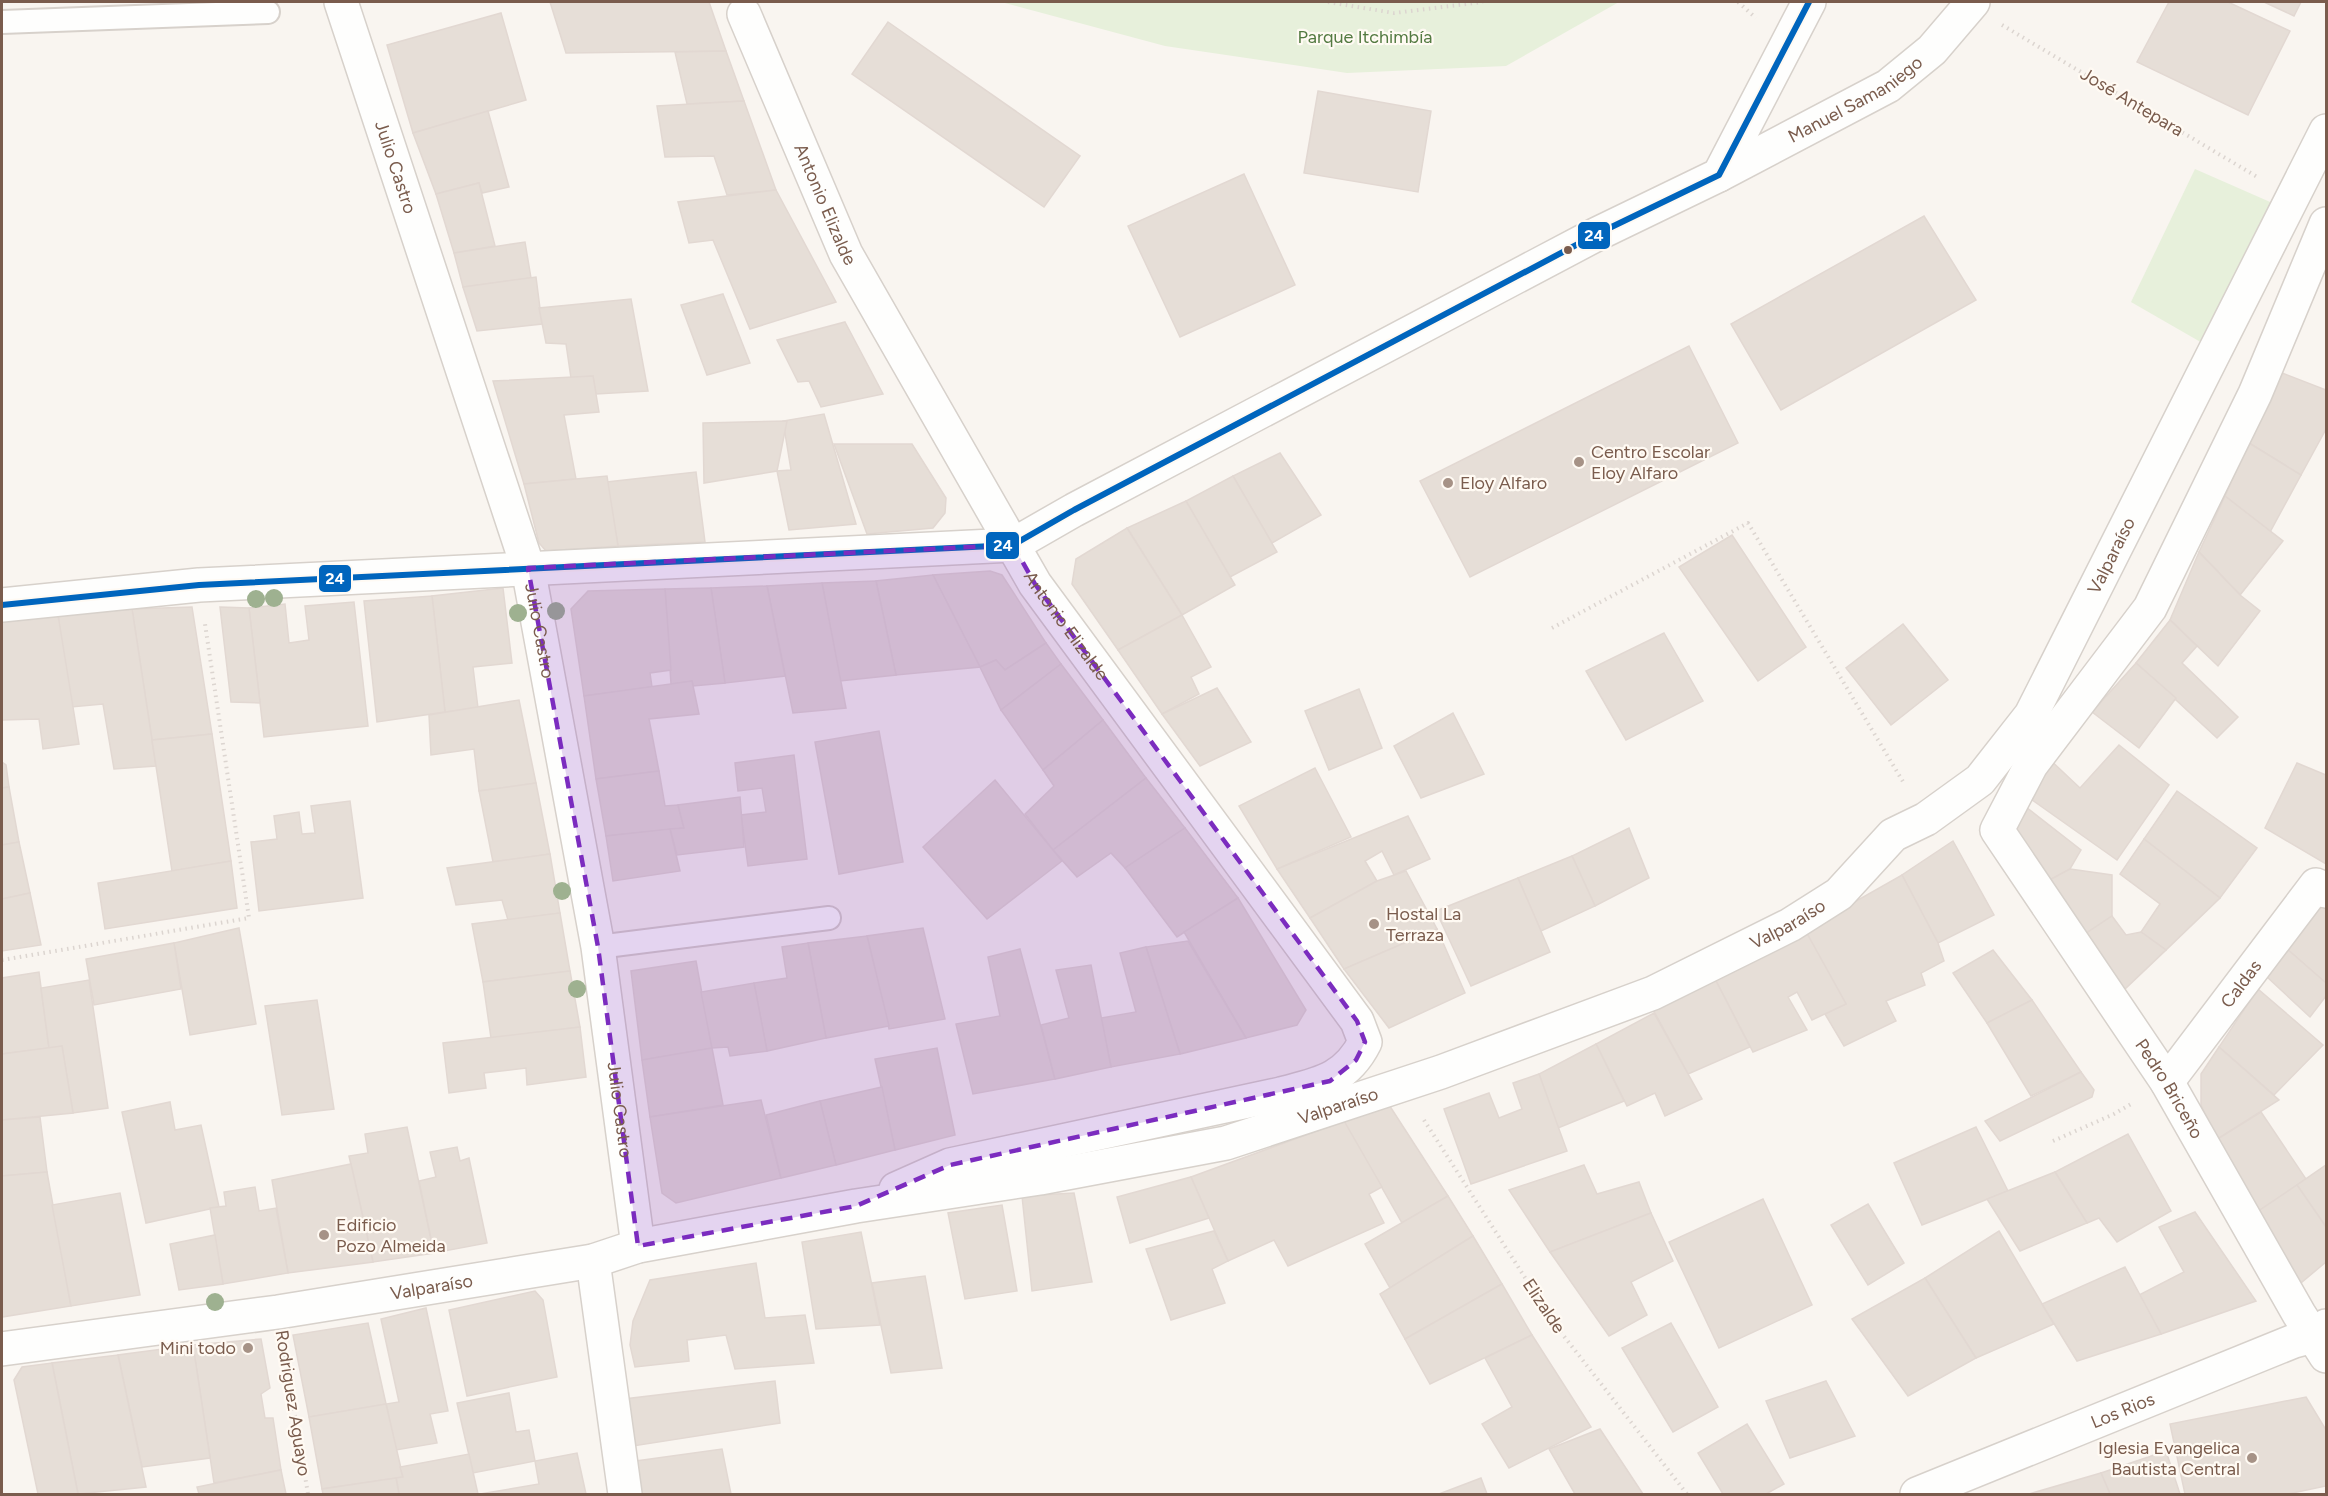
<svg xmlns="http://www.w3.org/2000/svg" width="2328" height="1496" viewBox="0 0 2328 1496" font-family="Figtree,sans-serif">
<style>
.green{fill:#e7f0db}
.building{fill:#e6ded7;stroke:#e2d8d2;stroke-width:1.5}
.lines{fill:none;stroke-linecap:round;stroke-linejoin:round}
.service-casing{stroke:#d7d1cb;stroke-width:26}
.minor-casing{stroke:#d7d1cb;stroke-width:36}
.path{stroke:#dcd5d0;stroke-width:4;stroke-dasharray:1.5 4.5;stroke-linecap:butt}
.service{stroke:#fefefd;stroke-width:22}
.minor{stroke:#fefefd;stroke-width:33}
.bus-1-casing{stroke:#fffaf3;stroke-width:10}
.bus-1{stroke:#0065bd;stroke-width:6}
.tree{fill:#9eb190}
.marked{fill:#7b2cbf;fill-opacity:0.2;stroke:#7b2cbf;stroke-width:4.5;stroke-dasharray:12 8;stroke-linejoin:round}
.bus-dot{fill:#7a5c4d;stroke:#fffaf3;stroke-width:2}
.poi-dot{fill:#a69286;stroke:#fffaf3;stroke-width:2}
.labels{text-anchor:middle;stroke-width:4.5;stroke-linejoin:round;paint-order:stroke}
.park-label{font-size:18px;fill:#537a41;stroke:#fffaf3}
.street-label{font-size:18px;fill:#7a5c4d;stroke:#fffaf3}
.poi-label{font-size:18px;fill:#7a5c4d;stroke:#fffaf3;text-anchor:start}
.line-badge{stroke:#fffaf3;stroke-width:2}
.badge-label{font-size:16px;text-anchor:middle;font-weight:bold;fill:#fff}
</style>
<rect width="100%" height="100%" fill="#f9f5f0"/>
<g class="green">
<polygon points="1001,2 1619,2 1506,66 1347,73 1165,46"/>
<polygon points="2195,169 2277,205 2211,348 2131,302"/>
</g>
<g class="building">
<polygon points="550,2 709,2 726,51 566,53"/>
<polygon points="2169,2 2228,2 2290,31 2248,115 2137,62"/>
<polygon points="2264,2 2301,2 2294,16"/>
<polygon points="501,13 526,100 413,133 387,45"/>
<polygon points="888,22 1080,156 1044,207 852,74"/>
<polygon points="726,51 744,101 687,104 675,52"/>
<polygon points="1318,91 1431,111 1418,192 1304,173"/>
<polygon points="744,101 776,190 727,195 714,156 665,157 657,106"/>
<polygon points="488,111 509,187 482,193 479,183 436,194 413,133"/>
<polygon points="1244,174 1295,285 1180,337 1128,226"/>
<polygon points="479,183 495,246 454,253 436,194"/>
<polygon points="776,190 836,302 750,329 713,240 689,243 678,202"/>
<polygon points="1924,216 1976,300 1781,410 1731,324"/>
<polygon points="525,242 531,278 463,287 454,253"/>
<polygon points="536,277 542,324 477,331 463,287"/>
<polygon points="723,294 750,363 707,375 681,305"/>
<polygon points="631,299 648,391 596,394 593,376 571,378 566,344 546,343 539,308"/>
<polygon points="845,322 883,394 821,407 809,381 798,382 777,340"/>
<polygon points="1689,346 1738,443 1470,577 1420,481"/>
<polygon points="2282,373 2326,390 2326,429 2301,475 2249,443"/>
<polygon points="593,376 599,412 564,415 576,479 524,484 493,381"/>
<polygon points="824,414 856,524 789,530 777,471 791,470 783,421"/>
<polygon points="787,421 777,471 704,483 703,423"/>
<polygon points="2249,443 2301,475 2270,532 2225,496"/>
<polygon points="834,444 912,444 946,498 945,513 933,528 867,534"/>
<polygon points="1280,453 1321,515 1272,543 1233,476"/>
<polygon points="696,472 705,542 618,546 607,482"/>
<polygon points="607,476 618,546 546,551 539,543 524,484"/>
<polygon points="1233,476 1277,552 1230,577 1186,501"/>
<polygon points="2225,496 2283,541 2240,595 2199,552"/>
<polygon points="1186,501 1235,585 1182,615 1127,528"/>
<polygon points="1127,528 1182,615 1118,650 1072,584 1076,559"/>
<polygon points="1732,535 1806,647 1758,681 1679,567"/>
<polygon points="2199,552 2240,595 2260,611 2218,666 2170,620"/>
<polygon points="990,571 1002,575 1046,643 1005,670 996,660 980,667 933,575"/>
<polygon points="933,575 980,667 896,675 876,581"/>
<polygon points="876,581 896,675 840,681 822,583"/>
<polygon points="822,583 846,708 793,713 767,586"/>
<polygon points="767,586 785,676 725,683 711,588"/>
<polygon points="503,588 512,663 473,667 478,708 445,712 432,596"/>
<polygon points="711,588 725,683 693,686 692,681 671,684 665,589"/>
<polygon points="665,589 671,670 650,673 652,687 584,696 571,609 588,591"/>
<polygon points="432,596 445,712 377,722 364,601"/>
<polygon points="354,602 368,726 264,737 249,608 285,604 289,643 309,640 305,606"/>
<polygon points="192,607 212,734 152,740 132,609"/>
<polygon points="220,607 249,608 260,703 231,702"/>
<polygon points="132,609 156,766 114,769 103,704 71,707 58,615"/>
<polygon points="58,615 79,744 43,749 39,719 2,720 2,617"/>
<polygon points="1182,615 1211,667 1191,677 1199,694 1162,714 1118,650"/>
<polygon points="2170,620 2197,646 2182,663 2238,717 2217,738 2136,663"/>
<polygon points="1903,624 1948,680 1891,725 1846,668"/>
<polygon points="1664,633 1703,701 1626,740 1586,671"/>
<polygon points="1046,643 1061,664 1001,710 980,667 996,660 1005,670"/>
<polygon points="2136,663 2176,698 2139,748 2092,712"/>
<polygon points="1061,664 1103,720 1043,770 1001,710"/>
<polygon points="692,681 699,714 649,719 659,771 596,779 584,696"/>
<polygon points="1217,688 1251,742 1200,766 1162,714"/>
<polygon points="1359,689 1382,748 1329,770 1305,711"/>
<polygon points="519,700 536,783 479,791 474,749 431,755 429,715"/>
<polygon points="1453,713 1484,774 1421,798 1394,746"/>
<polygon points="1103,720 1146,778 1053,850 1025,814 1054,786 1043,770"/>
<polygon points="879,731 903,862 839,874 815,742"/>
<polygon points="212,734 231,861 172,871 152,740"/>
<polygon points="2119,745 2169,785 2117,860 2028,797 2046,756 2080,788"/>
<polygon points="794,755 807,859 748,866 741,815 766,812 762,788 738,791 735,763"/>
<polygon points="2,762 6,765 9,787 2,788"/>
<polygon points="2297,763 2326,775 2326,864 2265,828"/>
<polygon points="1315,768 1351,837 1277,869 1239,806"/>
<polygon points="659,771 665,806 678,805 684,828 606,836 596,779"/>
<polygon points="1146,778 1185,828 1125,868 1111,853 1077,877 1053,850"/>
<polygon points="995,780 1062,861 987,919 923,847"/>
<polygon points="536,783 550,854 493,862 479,791"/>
<polygon points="9,787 19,842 2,845 2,788"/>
<polygon points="2177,791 2257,848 2220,898 2144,839"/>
<polygon points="740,797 744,847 677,855 670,829 684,828 678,805"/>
<polygon points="350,801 363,898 259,911 251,842 277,839 274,816 299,812 302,834 315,833 311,806"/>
<polygon points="2026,807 2081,850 2070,869 2044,883 2004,822"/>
<polygon points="1408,816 1430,859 1394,875 1382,851 1365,861 1377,881 1310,918 1277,869"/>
<polygon points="1185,828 1238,898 1177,937 1125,868"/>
<polygon points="1629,828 1649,878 1595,906 1572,856"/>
<polygon points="670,829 680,871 613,881 606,836"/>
<polygon points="2144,839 2220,898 2166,950 2141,932 2160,904 2120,874"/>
<polygon points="1953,841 1994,915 1938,943 1902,875"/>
<polygon points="19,842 30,893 2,899 2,845"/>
<polygon points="550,854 560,913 508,920 502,900 456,905 447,868"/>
<polygon points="1572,856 1595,906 1541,931 1518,878"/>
<polygon points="231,861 237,908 105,929 98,883"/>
<polygon points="2070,869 2112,875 2112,916 2082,936 2044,883"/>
<polygon points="1406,871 1437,929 1344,969 1310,918 1377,881"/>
<polygon points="1902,875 1938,943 1944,961 1921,973 1925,985 1886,1001 1896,1021 1844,1046 1825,1014 1846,1004 1805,930"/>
<polygon points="1518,878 1550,952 1471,986 1436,911"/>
<polygon points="30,893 41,945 2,951 2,899"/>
<polygon points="1238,898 1306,1010 1297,1025 1246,1038 1184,932"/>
<polygon points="2326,900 2326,983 2286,948 2316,901"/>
<polygon points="560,913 570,971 483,982 472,924"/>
<polygon points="2112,916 2126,935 2141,932 2166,950 2125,989 2113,991 2082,936"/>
<polygon points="239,928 256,1024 190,1035 174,943"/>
<polygon points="923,928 945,1019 889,1029 867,936"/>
<polygon points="1437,929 1465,993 1389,1028 1344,969"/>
<polygon points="1805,930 1846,1004 1812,1020 1797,992 1788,997 1807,1030 1753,1052 1713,975"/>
<polygon points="867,936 889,1026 826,1038 808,943"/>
<polygon points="1188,941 1246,1038 1180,1054 1146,947"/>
<polygon points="174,943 181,989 94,1005 86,959"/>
<polygon points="808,943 826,1038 767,1051 754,983 787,978 782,947"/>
<polygon points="1146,947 1180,1054 1111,1067 1101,1018 1136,1012 1120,953"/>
<polygon points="2286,948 2326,983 2326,996 2310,1017 2267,977"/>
<polygon points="1020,949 1055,1079 973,1094 956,1024 1000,1016 988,957"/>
<polygon points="1993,950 2032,1000 1987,1023 1953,973"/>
<polygon points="696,961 712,1048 642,1060 631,971"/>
<polygon points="1091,965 1111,1067 1055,1079 1041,1025 1069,1018 1056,970"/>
<polygon points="570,971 580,1027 491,1038 483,982"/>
<polygon points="39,972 49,1048 2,1054 2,978"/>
<polygon points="1713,975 1750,1047 1688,1074 1651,1006"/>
<polygon points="89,980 108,1108 73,1113 62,1046 49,1048 41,988"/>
<polygon points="754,983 767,1051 730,1056 728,1047 712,1048 701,992"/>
<polygon points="2258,989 2323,1045 2274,1095 2219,1047"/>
<polygon points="317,1000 334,1109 282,1115 265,1006"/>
<polygon points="2032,1000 2081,1072 2031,1096 1987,1023"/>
<polygon points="1654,1013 1702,1099 1665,1116 1655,1093 1627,1106 1596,1044"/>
<polygon points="580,1027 586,1077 527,1085 526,1068 484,1073 486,1088 449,1093 443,1043"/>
<polygon points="1596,1044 1624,1101 1558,1128 1539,1074"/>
<polygon points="62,1046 73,1113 2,1120 2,1054"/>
<polygon points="2219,1047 2279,1100 2216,1140 2201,1105 2201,1074"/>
<polygon points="712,1048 723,1105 650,1117 642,1060"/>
<polygon points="937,1048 955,1135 895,1150 875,1059"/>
<polygon points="2081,1072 2094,1090 2092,1097 2000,1141 1985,1121"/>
<polygon points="1539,1074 1567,1151 1471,1184 1444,1109 1489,1093 1499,1118 1522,1109 1513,1083"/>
<polygon points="882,1087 895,1150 836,1165 820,1101"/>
<polygon points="1382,1094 1448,1196 1402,1223 1344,1121"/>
<polygon points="761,1100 781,1178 676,1203 662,1193 650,1117"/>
<polygon points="820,1101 836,1165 781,1178 766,1115"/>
<polygon points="170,1102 175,1130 201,1125 219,1207 146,1223 122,1112"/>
<polygon points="2261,1112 2306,1179 2257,1212 2216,1140"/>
<polygon points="40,1117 47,1172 2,1176 2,1120"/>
<polygon points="1344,1121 1382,1187 1369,1194 1384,1223 1288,1266 1274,1240 1228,1261 1191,1177"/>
<polygon points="407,1127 434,1253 373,1262 349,1156 368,1153 365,1134"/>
<polygon points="1976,1127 2008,1191 1922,1225 1894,1163"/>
<polygon points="2128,1134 2171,1211 2117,1242 2099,1218 2087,1223 2055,1172"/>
<polygon points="457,1147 460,1161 469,1158 487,1243 434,1253 419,1181 436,1177 430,1152"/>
<polygon points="351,1164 373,1262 288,1273 272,1180"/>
<polygon points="1584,1165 1597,1194 1639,1182 1651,1213 1550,1252 1509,1190"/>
<polygon points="2326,1165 2326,1227 2297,1185"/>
<polygon points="47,1172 71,1306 2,1317 2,1176"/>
<polygon points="2055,1172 2087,1223 2020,1251 1987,1199"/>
<polygon points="1191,1177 1209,1218 1130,1243 1117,1197"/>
<polygon points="2297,1185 2326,1227 2326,1262 2296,1287 2257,1212"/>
<polygon points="255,1187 259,1211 276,1208 288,1273 223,1284 210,1208 226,1206 224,1192"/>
<polygon points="120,1193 140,1295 71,1306 52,1205"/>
<polygon points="1074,1193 1092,1282 1032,1291 1022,1196"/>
<polygon points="1448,1196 1473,1236 1390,1288 1365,1244"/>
<polygon points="1763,1199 1812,1305 1719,1348 1669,1242"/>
<polygon points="1868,1204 1904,1263 1868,1285 1831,1225"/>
<polygon points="1002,1205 1017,1291 965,1299 948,1213"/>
<polygon points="2195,1212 2256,1301 2161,1334 2139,1295 2184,1272 2159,1227"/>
<polygon points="1651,1213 1673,1261 1631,1282 1647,1315 1609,1336 1550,1252"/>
<polygon points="1214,1231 1228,1261 1212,1269 1225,1303 1171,1320 1146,1249"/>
<polygon points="1999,1231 2054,1324 1976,1358 1925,1278"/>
<polygon points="861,1232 880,1325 816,1329 802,1242"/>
<polygon points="215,1235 223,1284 179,1290 170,1244"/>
<polygon points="1473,1236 1502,1284 1405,1339 1380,1294"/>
<polygon points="756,1263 765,1318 805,1315 814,1363 735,1369 726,1335 687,1340 689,1361 635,1367 630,1345 633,1321 650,1280"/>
<polygon points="2125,1267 2161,1334 2077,1361 2042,1304"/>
<polygon points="925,1276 942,1368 891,1373 872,1283"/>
<polygon points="1925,1278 1976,1358 1908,1396 1852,1319"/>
<polygon points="1502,1284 1532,1335 1430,1384 1405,1339"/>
<polygon points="535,1291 543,1300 557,1377 467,1396 449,1310"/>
<polygon points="426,1308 448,1411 430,1414 437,1443 396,1450 386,1404 399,1402 381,1319"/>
<polygon points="368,1323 386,1404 309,1417 293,1335"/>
<polygon points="1671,1323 1718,1407 1673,1432 1622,1348"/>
<polygon points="1532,1335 1591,1427 1509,1468 1482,1424 1512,1407 1485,1358"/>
<polygon points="261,1339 270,1388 261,1394 265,1418 273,1418 281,1470 214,1483 193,1345"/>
<polygon points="193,1345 210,1458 142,1467 118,1355"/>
<polygon points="118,1355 146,1487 78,1494 52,1363"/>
<polygon points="52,1363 78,1494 38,1494 14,1380 22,1367"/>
<polygon points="775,1381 780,1423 633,1446 624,1399"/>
<polygon points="1826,1381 1855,1436 1790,1458 1766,1401"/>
<polygon points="509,1393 516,1432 529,1430 535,1461 473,1473 457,1403"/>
<polygon points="2306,1397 2326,1430 2326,1486 2288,1494 2185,1494 2170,1424"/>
<polygon points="386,1404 403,1477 322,1489 309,1417"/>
<polygon points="1747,1424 1784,1484 1766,1494 1723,1494 1698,1453"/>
<polygon points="1600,1429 1643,1494 1575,1494 1549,1449"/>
<polygon points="722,1449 731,1494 633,1494 629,1462"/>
<polygon points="2166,1451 2180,1494 2110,1494 2101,1473"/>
<polygon points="577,1453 586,1494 480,1494 539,1484 535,1461"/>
<polygon points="469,1454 478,1494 399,1494 396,1478 403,1477 400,1467"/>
<polygon points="281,1470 286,1494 199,1494 197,1487"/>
<polygon points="2101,1473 2110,1494 2029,1494"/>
<polygon points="396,1478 399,1494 323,1494 322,1489"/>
<polygon points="1481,1478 1487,1494 1439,1494"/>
</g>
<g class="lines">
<g class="service-casing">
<g id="service">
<polyline points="2,22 268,12"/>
<polyline points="598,947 829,918"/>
</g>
</g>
<g class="minor-casing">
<g id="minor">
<path id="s1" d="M341 2 528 568 598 947 638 1246"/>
<path id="s2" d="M744 14 846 254 1035 584 1357 1021 1365 1042C1346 1080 1319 1084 1281 1094L950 1165 896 1189"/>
<path id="s3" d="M1719 175 1888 86 1932 50 1973 2"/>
<path id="s4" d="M2326 224 2255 394 2150 608 2031 765 1997 830 2167 1082 2299 1314 2326 1356"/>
<polyline points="2,605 199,585 1013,545 1074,510 1597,234 1719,175 1809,2"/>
<path id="s5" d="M2167 1082 2316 885 2326 891"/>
<polyline points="593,1261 625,1494"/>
<path id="s6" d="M2 1349 278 1312 593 1261 638 1246 856 1206 1040 1178 1226 1143 1441 1072 1653 993 1790 925 1839 894 1893 835 1926 819 1980 780 2031 715 2326 131"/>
<path id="s7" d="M1917 1494 2294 1341 2313 1336 2326 1326"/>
</g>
</g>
<g class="path">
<polyline points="1328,2 1394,13 1483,2"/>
<polyline points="1738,2 1756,18"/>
<polyline points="2002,25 2259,178"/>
<polyline points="1552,628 1748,523 1905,785"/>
<polyline points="2,960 249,918 205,624"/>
<polyline points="1424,1120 1556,1326 1687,1494"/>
<polyline points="2053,1141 2114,1114 2133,1103"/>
<polyline points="284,1350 308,1494"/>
</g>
<use href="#service" class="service"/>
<use href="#minor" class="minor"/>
<g class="bus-1-casing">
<polyline id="bus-1" points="2,605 199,585 1013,545 1074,510 1597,234 1719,175 1809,2"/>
</g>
<use href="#bus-1" class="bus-1"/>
</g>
<g class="tree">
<circle cx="274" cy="598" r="9"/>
<circle cx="256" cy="599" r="9"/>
<circle cx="556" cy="611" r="9"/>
<circle cx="518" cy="613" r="9"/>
<circle cx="562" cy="891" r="9"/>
<circle cx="577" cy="989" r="9"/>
<circle cx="215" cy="1302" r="9"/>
</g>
<path class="marked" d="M1013 545 1035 584 1357 1021 1365 1042 1356 1060 1330 1081 950 1165 856 1206 638 1246 598 947 528 568Z"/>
<circle class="bus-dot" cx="1568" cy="250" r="5"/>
<g class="poi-dot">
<circle cx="1579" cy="462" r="6"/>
<circle cx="1448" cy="483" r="6"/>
<circle cx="1374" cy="924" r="6"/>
<circle cx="324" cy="1235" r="6"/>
<circle cx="248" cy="1348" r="6"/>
<circle cx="2252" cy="1458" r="6"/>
</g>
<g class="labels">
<g class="park-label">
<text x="1365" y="43">Parque Itchimbía</text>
</g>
<g class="street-label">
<text dy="6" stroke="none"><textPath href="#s3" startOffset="156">Manuel Samaniego</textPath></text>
<text transform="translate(2132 102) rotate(31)" y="6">José Antepara</text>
<text dy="6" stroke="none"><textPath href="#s1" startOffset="174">Julio Castro</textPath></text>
<text dy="6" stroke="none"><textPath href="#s2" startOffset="207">Antonio Elizalde</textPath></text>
<text dy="6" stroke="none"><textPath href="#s6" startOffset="2350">Valparaíso</textPath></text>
<text dy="6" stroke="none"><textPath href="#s2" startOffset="693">Antonio Elizalde</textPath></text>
<text dy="6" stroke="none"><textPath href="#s1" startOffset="660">Julio Castro</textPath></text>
<text dy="6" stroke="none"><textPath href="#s6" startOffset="1846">Valparaíso</textPath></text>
<text dy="6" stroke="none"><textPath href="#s5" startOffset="123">Caldas</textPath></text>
<text dy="6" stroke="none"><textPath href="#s4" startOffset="1004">Pedro Briceño</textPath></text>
<text dy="6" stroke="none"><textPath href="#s6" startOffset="1360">Valparaíso</textPath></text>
<text dy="6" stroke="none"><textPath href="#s1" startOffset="1146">Julio Castro</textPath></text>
<text dy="6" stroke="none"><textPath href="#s6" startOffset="434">Valparaíso</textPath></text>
<text transform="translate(1544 1306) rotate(56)" y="6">Elizalde</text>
<text transform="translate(293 1403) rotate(81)" y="6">Rodriguez Aguayo</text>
<text dy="6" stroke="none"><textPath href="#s7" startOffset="222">Los Rios</textPath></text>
</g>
<g class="poi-label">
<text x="1591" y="458">Centro Escolar<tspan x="1591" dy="21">Eloy Alfaro</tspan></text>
<text x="1460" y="489">Eloy Alfaro</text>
<text x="1386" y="920">Hostal La<tspan x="1386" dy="21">Terraza</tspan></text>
<text x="336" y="1231">Edificio<tspan x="336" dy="21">Pozo Almeida</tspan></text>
<text x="236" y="1354" text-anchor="end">Mini todo</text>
<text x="2240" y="1454" text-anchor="end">Iglesia Evangelica<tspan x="2240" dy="21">Bautista Central</tspan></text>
</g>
</g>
<g class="line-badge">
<rect x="1577" y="221" width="34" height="29" rx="6" fill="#0065bd"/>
<rect x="985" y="531" width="35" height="29" rx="6" fill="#0065bd"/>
<rect x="318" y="564" width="34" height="29" rx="6" fill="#0065bd"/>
</g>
<g class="badge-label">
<text x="1594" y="241">24</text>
<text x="1003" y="551">24</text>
<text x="335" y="584">24</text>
</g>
<rect width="2328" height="1496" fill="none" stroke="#7a5c4d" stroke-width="6"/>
</svg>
